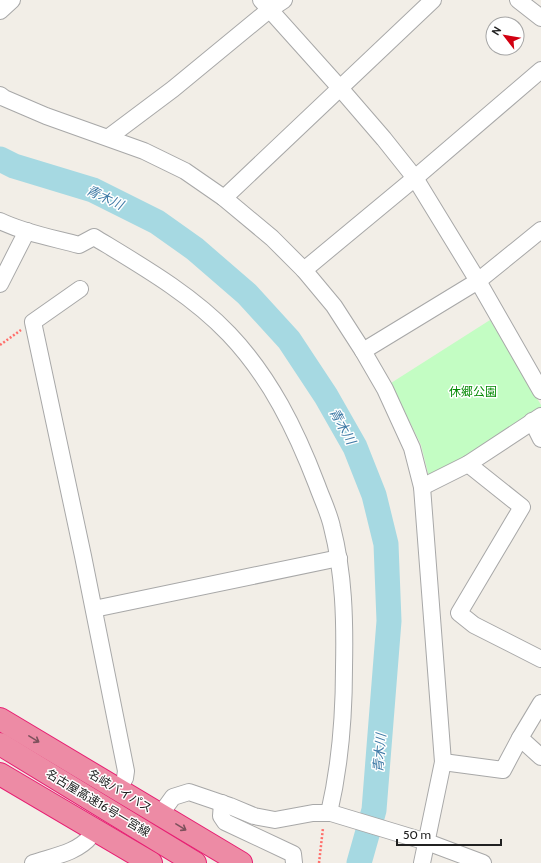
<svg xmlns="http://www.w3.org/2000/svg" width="541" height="863" viewBox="0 0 541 863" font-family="Cabin,'Noto Sans JP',sans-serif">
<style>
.park{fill:#c3fdc3}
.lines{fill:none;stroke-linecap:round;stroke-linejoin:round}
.river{stroke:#a6d9e2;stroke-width:25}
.minor-casing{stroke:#a8a8a8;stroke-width:18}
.highway-casing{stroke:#e71e72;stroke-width:24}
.path{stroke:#ff6f6b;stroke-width:2.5;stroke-dasharray:2 2;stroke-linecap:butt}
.minor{stroke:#fff;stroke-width:16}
.highway{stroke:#ed8ba5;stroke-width:22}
.oneway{stroke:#7d515c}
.labels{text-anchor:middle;stroke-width:3;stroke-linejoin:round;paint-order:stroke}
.park-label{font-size:12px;fill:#058a05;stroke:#fff}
.street-label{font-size:12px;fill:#212121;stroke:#fff}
.water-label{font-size:13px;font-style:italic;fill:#417ca7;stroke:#fff}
</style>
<rect width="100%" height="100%" fill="#f2eee7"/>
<polygon class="park" points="490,320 541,405 541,411 429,477 421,445 391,383"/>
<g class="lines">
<polyline class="river" points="0,159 14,166 93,190 157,222 195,249 247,294 289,340 326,396 355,447 374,495 386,544 389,621 374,810 359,863"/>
<g class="minor-casing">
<g id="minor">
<polyline points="261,0 340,88 384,139 415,178 478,281 541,391"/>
<polyline points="518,0 541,18"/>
<polyline points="0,11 12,0"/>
<polyline points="0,95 4,98 46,116 144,151 185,171 224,198 272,238 304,270 334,306 363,351 385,389 412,448 422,487 443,762 422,863"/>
<polyline points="109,137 173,89 269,10 284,0"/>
<polyline points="224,198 433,0"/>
<path d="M0 221C25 233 53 238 79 245L94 237C140 265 191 294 229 334 270 377 296 430 317 485 322 499 329 513 332 527 344 574 345 620 344 668 344 717 340 766 329 813"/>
<polyline points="304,270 415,178 541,70"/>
<polyline points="0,284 27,231"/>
<polyline points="80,289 33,322 83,556 126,771 125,778 119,789"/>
<polyline points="363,351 478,281 541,230"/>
<polyline points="532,421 541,439"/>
<polyline points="468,464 522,507 459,613 474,625 541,659"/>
<polyline points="422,487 468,464 541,416"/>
<polyline points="94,609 339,558"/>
<polyline points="520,738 541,757"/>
<polyline points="443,762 503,770 520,738 541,703"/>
<polyline points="222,803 221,816 225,822 293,854 294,863"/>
<polyline points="160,815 173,797 189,792 230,806 254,816 275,820 313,813 331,813 427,842 483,863"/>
<path d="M33 863C54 856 77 853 91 836"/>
</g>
</g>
<g class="highway-casing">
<g id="highway">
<polyline points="0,719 241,863"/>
<polyline points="0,744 195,863"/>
<polyline points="0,774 151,863"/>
</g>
</g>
<g class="path">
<polyline points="0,345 21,330"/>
<polyline points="319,863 323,828"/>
</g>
<use href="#minor" class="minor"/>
<use href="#highway" class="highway"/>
</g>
<defs><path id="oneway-shaft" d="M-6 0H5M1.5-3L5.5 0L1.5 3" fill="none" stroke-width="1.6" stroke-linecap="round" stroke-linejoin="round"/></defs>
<g class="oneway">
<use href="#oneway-shaft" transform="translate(34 739) rotate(31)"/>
<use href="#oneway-shaft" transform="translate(181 827) rotate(31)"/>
</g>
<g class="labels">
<g class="park-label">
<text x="473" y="396">休郷公園</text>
</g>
<g class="street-label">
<text transform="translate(120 791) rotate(31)" y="4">名岐バイパス</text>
<text transform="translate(98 803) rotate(31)" y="4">名古屋高速16号一宮線</text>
</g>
<g class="water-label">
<text transform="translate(105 197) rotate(25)" y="5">青木川</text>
<text transform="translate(343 426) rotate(61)" y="5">青木川</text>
<text transform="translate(379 753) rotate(-85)" y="5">青木川</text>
</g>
</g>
<g transform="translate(505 36) rotate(301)"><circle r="19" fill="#ffffff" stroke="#a6a6a6"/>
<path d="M0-3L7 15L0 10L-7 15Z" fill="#d20011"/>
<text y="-6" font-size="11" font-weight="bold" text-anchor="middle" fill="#212121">N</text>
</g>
<path d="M397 839v6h104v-6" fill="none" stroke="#212121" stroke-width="2"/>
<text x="403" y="839" font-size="12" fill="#212121" stroke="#ffffff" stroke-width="3" paint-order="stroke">50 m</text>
</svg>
